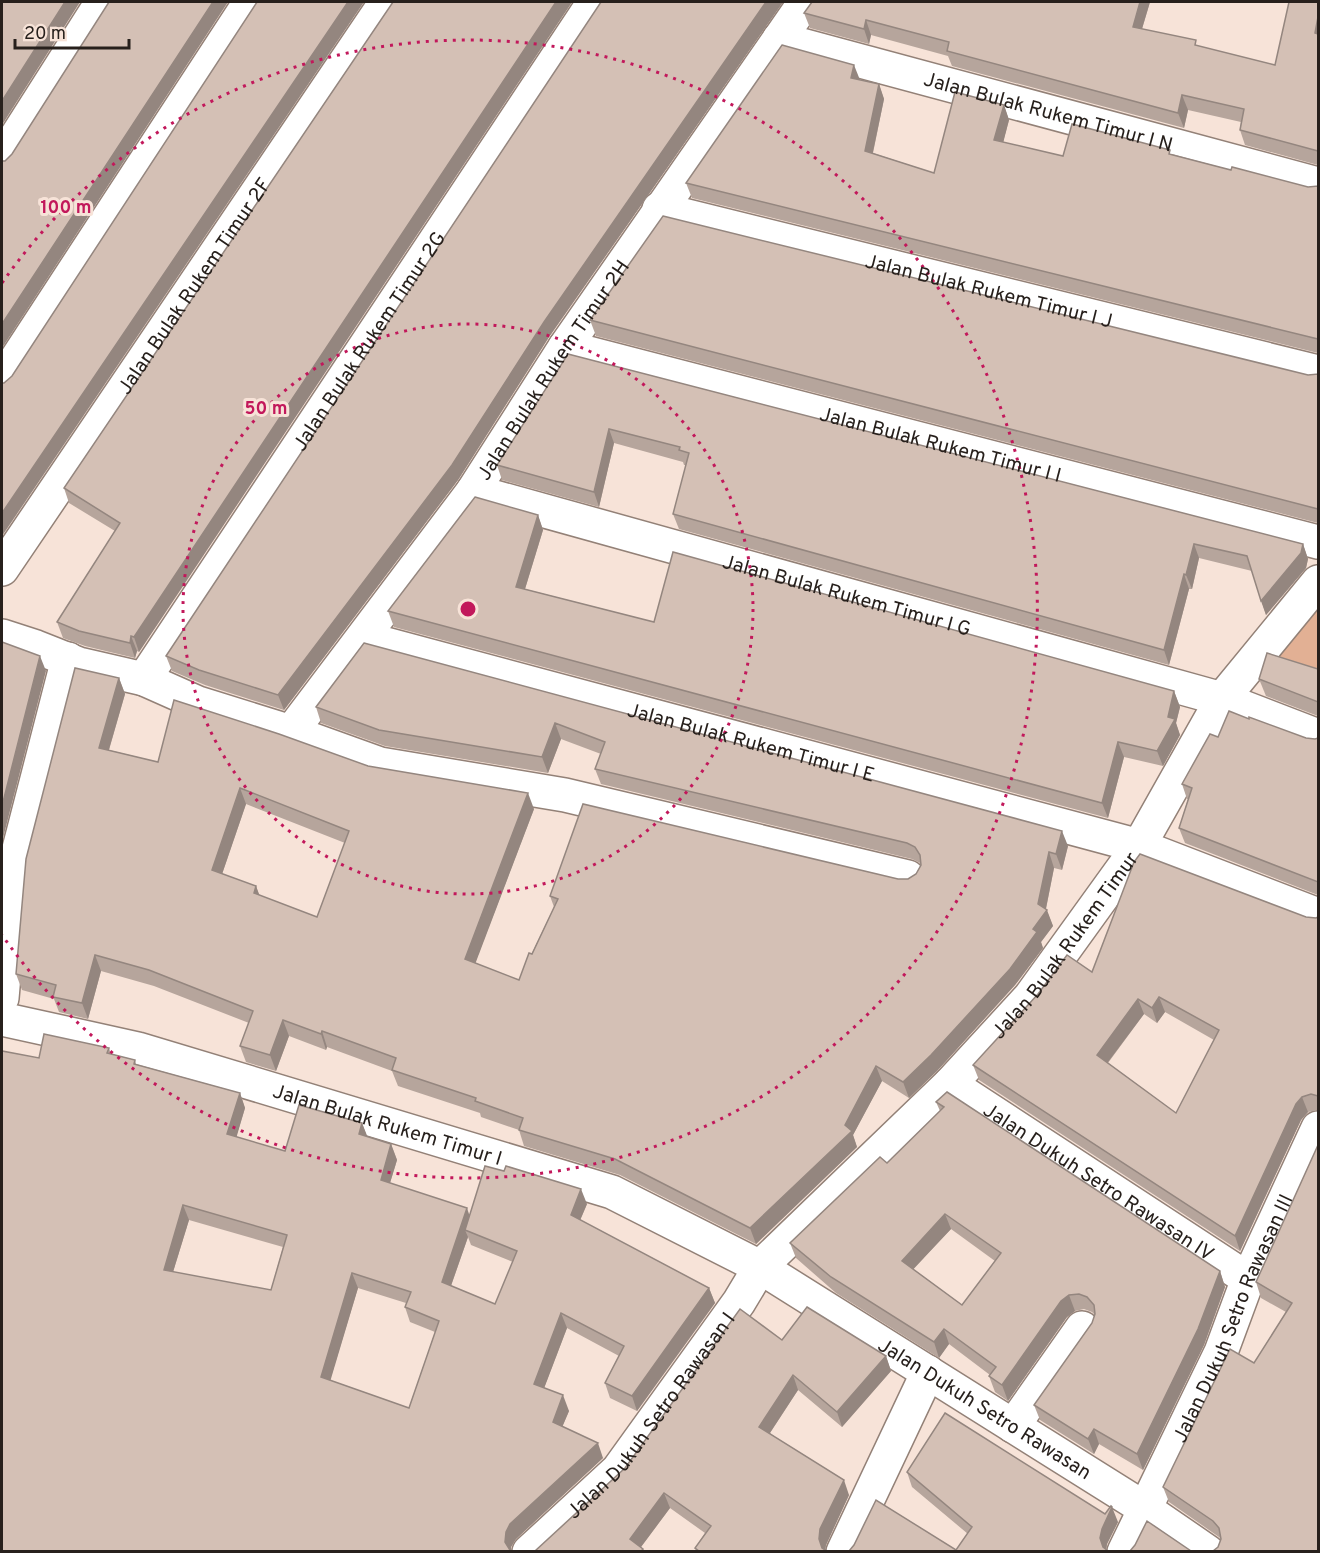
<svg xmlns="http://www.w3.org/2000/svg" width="1320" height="1553" viewBox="0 0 1320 1553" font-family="Overpass,sans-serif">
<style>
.green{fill:#e2b094}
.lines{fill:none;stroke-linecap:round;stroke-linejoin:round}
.minor-casing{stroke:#938177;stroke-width:36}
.minor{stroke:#fff;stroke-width:33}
.wall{fill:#b6a59c;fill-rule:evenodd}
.shaded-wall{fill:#94867f}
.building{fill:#d4c0b5;stroke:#94867f;stroke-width:1.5;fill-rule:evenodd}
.ring{fill:none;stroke:#c2185b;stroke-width:3;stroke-dasharray:3 6}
.labels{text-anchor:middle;stroke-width:6;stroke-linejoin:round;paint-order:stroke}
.street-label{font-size:20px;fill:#27201c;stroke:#f7e3d8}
.centre{fill:#c2185b;stroke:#f7e3d8;stroke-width:3}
.ring-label{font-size:18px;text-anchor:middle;font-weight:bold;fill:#c2185b;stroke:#f7e3d8;stroke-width:6;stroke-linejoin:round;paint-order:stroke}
</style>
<rect width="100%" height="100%" fill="#f7e3d8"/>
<polygon class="green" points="1318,603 1318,675 1272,663"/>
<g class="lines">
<g class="minor-casing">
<g id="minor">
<path id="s1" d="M779 39 1318 184"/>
<polyline points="2,159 102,2"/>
<path id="s2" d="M659 209 1318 372"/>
<path id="s3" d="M565 347 1318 542"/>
<polyline points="2,381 250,2"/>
<path id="s4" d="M473 491 1222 699 1318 736"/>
<path id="s5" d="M2 569 386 2"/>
<polyline points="2,636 36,647 79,664 144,679 198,703 291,732 380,764 565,795 908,877"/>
<path id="s6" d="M363 638 1139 846 1318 915"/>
<path id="s7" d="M144 679 594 2"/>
<path id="s8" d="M291 732 473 491 565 347 805 2"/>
<polyline points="2,998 13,872 68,659"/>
<path id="s9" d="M2 1019 138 1049 612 1192 760 1267 1144 1508 1208 1552"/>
<path id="s10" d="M950 1084 1248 1279"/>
<polyline points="1013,1426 1082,1328"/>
<path id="s11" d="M529 1552 618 1470 739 1302 760 1267 950 1084 1030 997 1139 846 1222 699 1318 582"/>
<polyline points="843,1552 928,1372"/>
<path id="s12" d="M1124 1552 1221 1352 1248 1279 1318 1128"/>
</g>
</g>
<use href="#minor" class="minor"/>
</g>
<g class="wall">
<polygon points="393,2 572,2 139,652 137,651 135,658 85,646 63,638 57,622 115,531 69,503 64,488"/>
<polygon points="601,2 783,2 549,337 458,480 284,710 205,685 172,671 166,656"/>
<polygon points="812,2 1150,2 1142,29 1198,46 1275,65 1318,2 1318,165 1245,145 1240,130 1241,122 1188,110 1184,128 952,66 948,56 871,35 869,44 810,28 804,13"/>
<polygon points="860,80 879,84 884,99 873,153 934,173 1004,105 1009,120 1003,142 1063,156 1172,154 1231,170 1308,187 1318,186 1318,353 692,198 686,183"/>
<polygon points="590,320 1308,375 1318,374 1318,523 596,336"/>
<polygon points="568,354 1303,544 1308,559 1306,568 1266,615 1252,571 1199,558 1192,589 1189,589 1169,665 679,529 673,514 686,465 684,465 683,462 614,443 599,507 502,480 497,465"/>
<polygon points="538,515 543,530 525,589 654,622 1174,691 1180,707 1176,723 1180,735 1163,766 1124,757 1108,818 394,627 388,611"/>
<path d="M364 643 1068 846 1062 870 1054 868 1046 909 1053 926 1041 942 1043 948 1015 985 937 1071 909 1098 882 1081 853 1135 857 1147 756 1244 620 1175 524 1146 519 1130 481 1117 480 1113 398 1086 392 1071 327 1047 326 1050 289 1036 276 1071 246 1062 240 1046 249 1023 154 986 101 971 88 1019 59 1012 54 999 22 990 16 974 119 678 125 694 109 750 158 762 368 766 534 809 475 963 519 980 554 907 550 896 908 879 916 874 921 865 920 863 912 859 601 784 595 769 601 754 561 739 548 773 385 746 321 723 316 707ZM246 804 345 843 317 917 259 895 256 886 222 874Z"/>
<polygon points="1318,669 1318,716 1266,696 1259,679"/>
<polygon points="1249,719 1306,738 1315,739 1318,738 1318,895 1185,843 1179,828 1188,799 1187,799 1182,784 1218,737"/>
<path d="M1306 917 1316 918 1318 917V1110L1308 1112 1301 1120 1240 1251 979 1080 973 1065 1092 972ZM1165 1012 1214 1040 1176 1113 1108 1063 1144 1014 1157 1023Z"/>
<path d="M109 1048 111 1054 135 1060 136 1064 240 1093 245 1108 236 1137 285 1151 362 1123 367 1137 391 1144 397 1160 390 1183 470 1216 587 1204 580 1220 709 1288 715 1303 637 1411 610 1398 605 1383 619 1356 567 1328 544 1388 569 1411 562 1427 603 1458 516 1539 511 1547V1550L2 1551 39 1058ZM189 1220 283 1247 271 1290 173 1272ZM468 1237 471 1245 513 1262 495 1304 451 1286ZM358 1288 406 1303 405 1307 410 1322 435 1332 409 1408 330 1380Z"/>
<path d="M936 1102 1220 1271 1225 1287 1204 1345 1143 1470 1099 1444 1094 1454 1040 1420 1034 1405 1092 1323 1095 1315 1092 1312 1084 1309 1075 1311 1067 1317 1008 1401 995 1392 989 1376 990 1375 949 1344 939 1358 836 1293 796 1258 790 1243 887 1163 940 1111ZM951 1229 995 1261 962 1305 913 1269Z"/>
<polygon points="1318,1145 1318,1551 1218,1547 1221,1539 1219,1537 1169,1502 1163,1487 1254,1363 1286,1312 1261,1298 1256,1282"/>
<polygon points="782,1340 886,1356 891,1371 842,1427 798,1390 770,1433 849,1495 826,1545 825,1550 827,1551 696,1551 695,1548 705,1533 670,1508 641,1547 643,1549 644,1551 535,1551"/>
<polygon points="907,1472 1118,1522 1107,1544 1106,1550 956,1550 968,1534 912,1487"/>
</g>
<g class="shaded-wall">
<polygon points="65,2 80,2 2,125 2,101"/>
<polygon points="213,2 228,2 2,348 2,324"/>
<polygon points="348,2 364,2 2,536 2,513"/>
<polygon points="556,2 572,2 139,652 134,637"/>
<polygon points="766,2 783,2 549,337 458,480 284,710 278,695 544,322"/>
<polygon points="1140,2 1150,2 1138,42 1133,27"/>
<polygon points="1318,17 1318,43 1315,33"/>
<polygon points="866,20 871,35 869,44 864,29"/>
<polygon points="854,65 860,80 851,78"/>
<polygon points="879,84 884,99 870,166 865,151"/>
<polygon points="1182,95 1188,110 1184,128 1178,113"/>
<polygon points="1004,105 1009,120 1000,155 994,140"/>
<polygon points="609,429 614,443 599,507 594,492"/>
<polygon points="538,515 543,530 521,602 516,587"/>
<polygon points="1194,544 1199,558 1192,589 1186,575"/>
<polygon points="1303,544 1308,559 1306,568 1266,615 1261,601"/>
<polygon points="1184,574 1189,589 1169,665 1164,650"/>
<polygon points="131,636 137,651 135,658 130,643"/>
<polygon points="40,656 46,671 2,842 2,806"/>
<polygon points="119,678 125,694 105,763 99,748"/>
<polygon points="1174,691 1180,707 1176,723 1180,735 1163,766 1157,751 1168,717"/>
<polygon points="555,723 561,739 548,773 542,757"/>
<polygon points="1118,742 1124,757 1108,818 1102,803"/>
<polygon points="240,788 246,804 218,886 212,870"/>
<polygon points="528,793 534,809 471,975 465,959"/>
<polygon points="1062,831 1068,846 1062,870 1056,854"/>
<polygon points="1049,852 1054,868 1045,913 1047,910 1053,926 1041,942 1043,948 1015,985 937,1071 909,1098 903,1082 1033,929"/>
<polygon points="256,886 262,902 254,893"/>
<polygon points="95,955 101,971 88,1019 82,1003"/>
<polygon points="1159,997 1165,1012 1157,1023 1152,1008"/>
<polygon points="1138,999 1144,1014 1102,1070 1097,1055"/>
<polygon points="283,1020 289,1036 276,1071 270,1055"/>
<polygon points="322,1031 327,1047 326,1050 321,1034"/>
<polygon points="876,1066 882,1081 853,1135 857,1147 756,1244 750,1228 845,1125"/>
<polygon points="240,1093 245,1108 233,1149 227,1134"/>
<polygon points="1302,1097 1308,1112 1301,1120 1240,1251 1235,1236 1296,1104"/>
<polygon points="362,1123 368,1138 359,1134"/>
<polygon points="391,1144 397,1160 386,1196 381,1180"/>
<polygon points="581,1189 587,1204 576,1230 571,1215"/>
<polygon points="183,1205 189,1220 169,1285 164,1270"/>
<polygon points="467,1208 472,1223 465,1230 468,1237 447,1297 442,1282"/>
<polygon points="945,1214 951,1229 907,1276 902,1261"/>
<polygon points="1220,1271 1225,1287 1204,1345 1143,1470 1137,1454"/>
<polygon points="352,1273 358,1288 327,1392 321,1377"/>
<polygon points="709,1288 715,1303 637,1411 632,1396"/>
<polygon points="1069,1295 1075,1311 1067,1317 1008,1401 1002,1385 1061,1301"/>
<polygon points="561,1313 567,1328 540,1399 534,1384"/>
<polygon points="944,1329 949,1344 939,1358 934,1342"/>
<polygon points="886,1356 891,1371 842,1427 837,1412"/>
<polygon points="793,1375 798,1390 764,1442 759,1427"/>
<polygon points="563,1395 569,1411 558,1437 553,1422"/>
<polygon points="1094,1429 1099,1444 1094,1454 1088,1439"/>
<polygon points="598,1443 603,1458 516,1539 511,1547 511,1551 505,1542 506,1532 510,1524"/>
<polygon points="844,1480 849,1495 826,1545 825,1551 823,1551 819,1539 820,1529"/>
<polygon points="664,1493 670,1508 638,1551 630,1539"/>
<polygon points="1112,1507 1118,1522 1107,1544 1106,1551 1104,1551 1100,1538 1102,1529"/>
</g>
<g class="building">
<polygon points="2,2 65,2 2,101"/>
<polygon points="109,2 213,2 2,324 2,161 5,161 12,154"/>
<polygon points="257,2 348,2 2,513 2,383 4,383 12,376"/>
<polygon points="393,2 556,2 134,637 131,636 130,643 79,631 57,622 120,523 64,488"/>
<polygon points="601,2 766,2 544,322 452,465 278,695 199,670 166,656"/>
<polygon points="812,2 1140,2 1133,27 1196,40 1195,45 1275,65 1289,2 1318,2 1318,17 1315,33 1318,34 1318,151 1240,130 1244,109 1182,95 1178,113 947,51 949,42 866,20 864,29 804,13"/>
<polygon points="782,45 854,65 851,78 879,84 865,151 934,173 955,92 1004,105 994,140 1063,156 1072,124 1170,150 1169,154 1231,170 1232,167 1308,187 1318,186 1318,339 686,183"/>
<polygon points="663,216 1308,375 1318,374 1318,509 590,320"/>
<polygon points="568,354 1303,544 1301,553 1261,601 1247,556 1194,544 1186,575 1184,574 1164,650 673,514 689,453 679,450 680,447 609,429 594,492 497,465"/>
<polygon points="475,497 538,515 516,587 654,622 673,552 1174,691 1168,717 1175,719 1157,751 1118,742 1102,803 388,611"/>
<polygon points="2,642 40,656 2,806"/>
<path d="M364 643 1062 831 1056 854 1049 852 1038 904 1047 910 1033 929 1037 932 1010 969 931 1055 903 1082 876 1066 845 1125 852 1131 750 1228 615 1159 519 1130 523 1118 475 1101 476 1098 392 1070 396 1058 322 1031 321 1034 283 1020 270 1055 240 1046 253 1011 149 970 95 955 82 1003 53 997 56 985 16 974 26 859 75 668 119 678 99 748 158 762 174 700 279 734 368 766 528 793 465 959 519 980 529 953 532 954 558 899 550 896 583 804 898 879H908L916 874 921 865 920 855 915 847 907 843 595 769 605 742 555 723 542 757 379 730 316 707ZM240 788 349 831 317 917 254 893 256 886 212 870Z"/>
<polygon points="1267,653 1318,669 1318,702 1259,679"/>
<polygon points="1229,711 1249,719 1249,717 1306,738 1315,739 1318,738 1318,882 1179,828 1192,788 1182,784 1210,734 1218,737"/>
<path d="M1140 854 1306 917 1316 918 1318 917V1096L1311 1094 1302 1097 1296 1104 1235 1236 973 1065 1038 994 1067 955 1092 972 1134 862ZM1159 997 1219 1030 1176 1113 1097 1055 1138 999 1152 1008Z"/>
<path d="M44 1034 109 1048 107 1053 135 1060 134 1064 240 1093 227 1134 285 1151 299 1105 362 1123 359 1134 391 1144 381 1180 467 1208 442 1282 495 1304 517 1251 465 1230 485 1166 504 1171 506 1166 581 1189 571 1215 709 1288 632 1396 605 1383 624 1346 561 1313 534 1384 563 1395 553 1422 598 1443 510 1524 506 1532 505 1542 510 1550 513 1551H2V1051L39 1058ZM183 1205 287 1235 271 1290 164 1270ZM352 1273 411 1292 405 1307 439 1321 409 1408 321 1377Z"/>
<path d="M947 1092 1220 1271 1198 1329 1137 1454 1094 1429 1088 1439 1034 1405 1092 1323 1095 1314 1094 1305 1087 1297 1079 1294 1069 1295 1061 1301 1002 1385 989 1376 996 1367 944 1329 934 1342 831 1277 790 1243 880 1157 887 1163 944 1107 936 1102ZM945 1214 1001 1253 962 1305 902 1261Z"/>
<polygon points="1318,1145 1318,1551 1213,1551 1218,1547 1221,1539 1219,1528 1213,1521 1163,1487 1230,1349 1254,1363 1292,1303 1256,1282"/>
<polygon points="807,1307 886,1356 837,1412 793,1375 759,1427 844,1480 820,1529 819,1539 822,1548 827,1551 699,1551 695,1548 711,1526 664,1493 630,1539 643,1549 641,1551 535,1551 625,1468 740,1309 782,1340"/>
<polygon points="945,1413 1105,1514 1111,1506 1112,1507 1102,1529 1100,1538 1103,1547 1108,1551 849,1551 854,1545 876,1500 956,1550 972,1527 907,1472"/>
<polygon points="1147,1521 1191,1551 1130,1551 1135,1545"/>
</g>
<g class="ring">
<circle cx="468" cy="609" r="285"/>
<path d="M2 283A569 569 0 1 1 2 935"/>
</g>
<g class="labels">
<g class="street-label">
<text dy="7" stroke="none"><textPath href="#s1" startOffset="279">Jalan Bulak Rukem Timur I N</textPath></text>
<text dy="7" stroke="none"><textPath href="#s5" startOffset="342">Jalan Bulak Rukem Timur 2F</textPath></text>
<text dy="7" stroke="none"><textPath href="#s2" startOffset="340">Jalan Bulak Rukem Timur I J</textPath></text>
<text dy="7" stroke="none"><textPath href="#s7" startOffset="406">Jalan Bulak Rukem Timur 2G</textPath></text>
<text dy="7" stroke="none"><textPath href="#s8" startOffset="447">Jalan Bulak Rukem Timur 2H</textPath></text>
<text dy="7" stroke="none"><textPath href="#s3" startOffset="388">Jalan Bulak Rukem Timur I I</textPath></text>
<text dy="7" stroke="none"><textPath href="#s4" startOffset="388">Jalan Bulak Rukem Timur I G</textPath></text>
<text dy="7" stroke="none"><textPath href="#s6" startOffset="402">Jalan Bulak Rukem Timur I E</textPath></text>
<text dy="7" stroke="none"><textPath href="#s11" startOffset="813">Jalan Bulak Rukem Timur</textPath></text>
<text dy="7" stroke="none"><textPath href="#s9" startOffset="400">Jalan Bulak Rukem Timur I</textPath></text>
<text dy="7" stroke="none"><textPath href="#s10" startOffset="178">Jalan Dukuh Setro Rawasan IV</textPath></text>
<text dy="7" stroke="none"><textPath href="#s12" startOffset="258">Jalan Dukuh Setro Rawasan III</textPath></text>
<text dy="7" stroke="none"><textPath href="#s9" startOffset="1066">Jalan Dukuh Setro Rawasan</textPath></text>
<text dy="7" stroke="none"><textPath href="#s11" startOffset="184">Jalan Dukuh Setro Rawasan I</textPath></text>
</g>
</g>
<circle cx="468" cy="609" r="9" class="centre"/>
<g class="ring-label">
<text x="66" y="213">100 m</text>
<text x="266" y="414">50 m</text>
</g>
<rect width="1320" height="1553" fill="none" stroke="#27201c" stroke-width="6"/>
<path d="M15 39v9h114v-9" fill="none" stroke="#27201c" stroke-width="3"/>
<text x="24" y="39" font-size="18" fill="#27201c" stroke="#f7e3d8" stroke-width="4.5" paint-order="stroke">20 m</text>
</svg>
